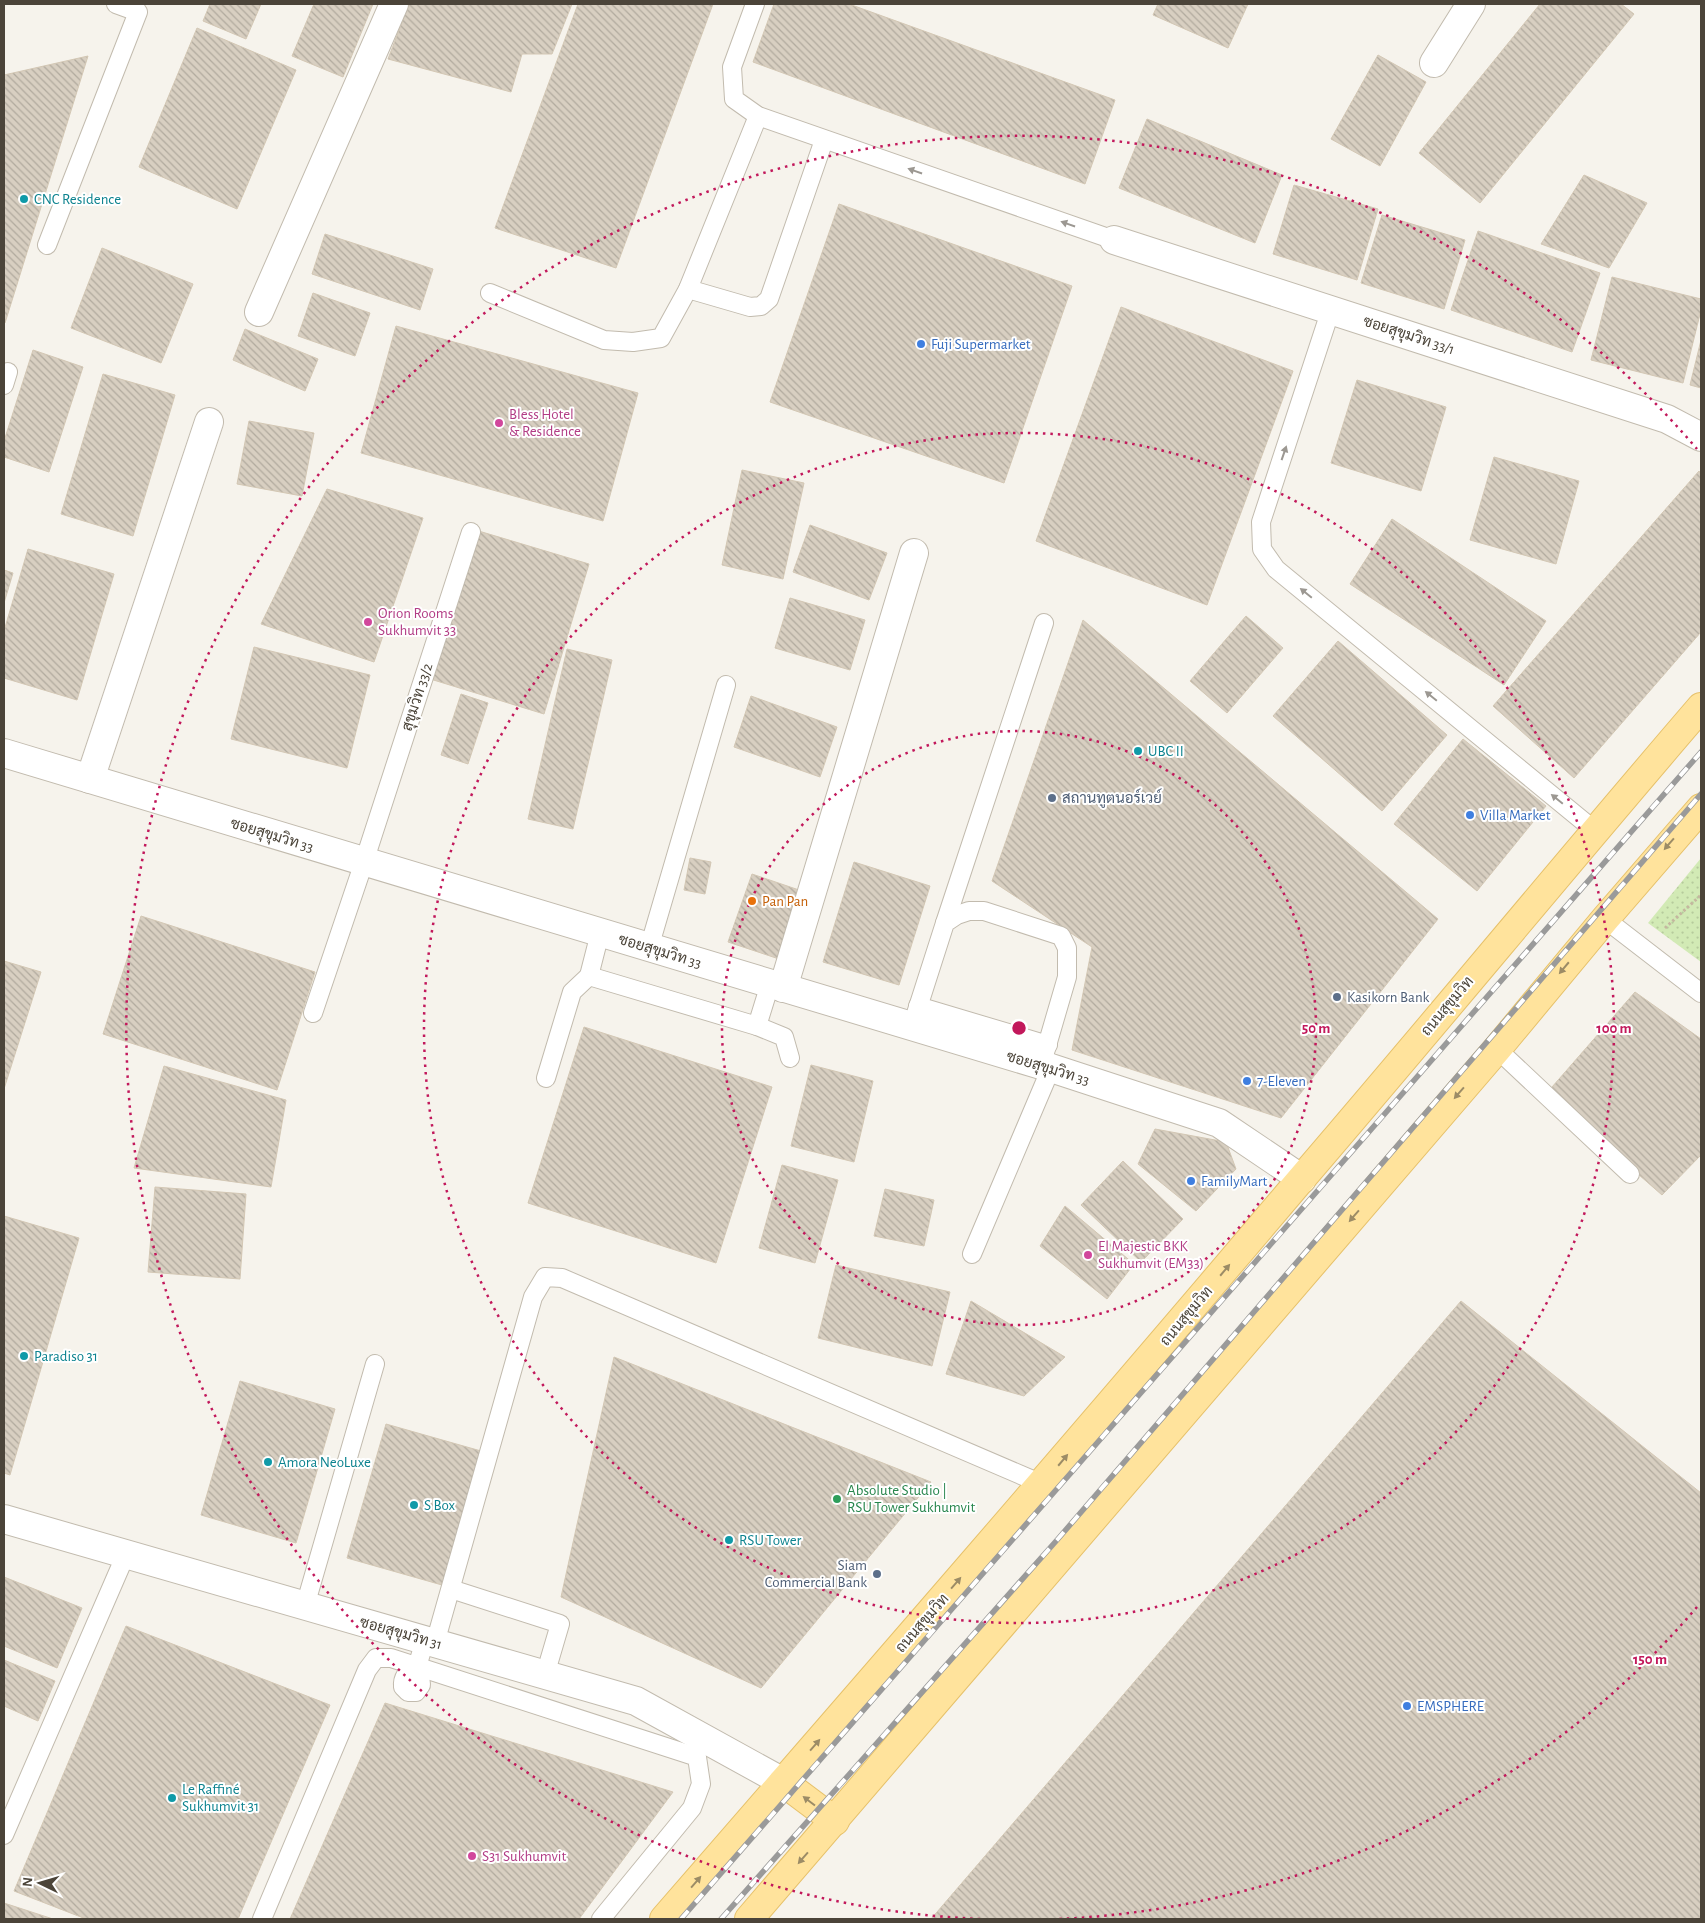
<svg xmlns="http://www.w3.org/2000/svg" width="1705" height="1923" viewBox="0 0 1705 1923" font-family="'Alegreya Sans',Sarabun,sans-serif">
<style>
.park{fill:url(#park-dots)}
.building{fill:url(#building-back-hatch);stroke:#d3c7b4}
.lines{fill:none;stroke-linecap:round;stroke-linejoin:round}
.service-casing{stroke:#c2bbae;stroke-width:20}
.minor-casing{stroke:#c2bbae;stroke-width:30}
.primary-casing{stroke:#e6c16a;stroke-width:30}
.path{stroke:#c4b79f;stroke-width:3;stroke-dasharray:2.5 2.5;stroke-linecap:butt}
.service{stroke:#fff;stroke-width:18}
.minor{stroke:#fff;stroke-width:28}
.primary{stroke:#ffe39c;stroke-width:28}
.rail-casing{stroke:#9a9a9a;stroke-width:5.5}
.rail{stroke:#fff;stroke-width:4;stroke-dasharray:11;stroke-linecap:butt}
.oneway{fill:#9c9892}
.oneway2{fill:#9c8c66}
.ring{fill:none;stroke:#c2185b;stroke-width:2.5;stroke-dasharray:2.5 5}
.culture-dot{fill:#0f9aa8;stroke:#fff;stroke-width:2}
.shop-dot{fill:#3f7fe0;stroke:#fff;stroke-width:2}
.hotel-dot{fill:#d1479c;stroke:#fff;stroke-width:2}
.service-dot{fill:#5c6f8a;stroke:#fff;stroke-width:2}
.food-dot{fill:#e8710a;stroke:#fff;stroke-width:2}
.leisure-dot{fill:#2e9e5b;stroke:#fff;stroke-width:2}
.labels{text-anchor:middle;stroke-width:4;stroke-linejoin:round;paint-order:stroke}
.culture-label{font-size:15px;fill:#0d838f;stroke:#fff;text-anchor:start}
.street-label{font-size:15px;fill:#4b4439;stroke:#fff}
.shop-label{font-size:15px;fill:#366cbe;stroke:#fff;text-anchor:start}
.hotel-label{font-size:15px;fill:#b23c85;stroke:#fff;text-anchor:start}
.service-label{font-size:15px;fill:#4e5e75;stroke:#fff;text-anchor:start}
.food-label{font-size:15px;fill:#c56008;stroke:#fff;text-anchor:start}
.leisure-label{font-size:15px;fill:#27864d;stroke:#fff;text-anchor:start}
.centre{fill:#c2185b;stroke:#fff;stroke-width:2.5}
.ring-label{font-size:15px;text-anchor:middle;font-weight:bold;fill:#c2185b;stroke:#fff;stroke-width:4;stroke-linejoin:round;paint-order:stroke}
</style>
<defs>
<pattern id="park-dots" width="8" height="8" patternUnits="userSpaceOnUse" patternTransform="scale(1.25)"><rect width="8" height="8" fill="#d2eab5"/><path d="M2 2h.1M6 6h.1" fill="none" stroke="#b6ca9c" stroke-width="1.8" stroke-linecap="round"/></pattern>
<pattern id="building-back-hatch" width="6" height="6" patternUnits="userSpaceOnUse" patternTransform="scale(1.25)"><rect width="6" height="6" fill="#d8cfc1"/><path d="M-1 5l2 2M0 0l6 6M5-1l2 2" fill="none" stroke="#b1aa9e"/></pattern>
</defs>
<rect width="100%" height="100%" fill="#f6f3ec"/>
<polygon class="park" points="1701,858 1701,962 1648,923"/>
<g class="building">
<polygon points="210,4 261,4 246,39 203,21"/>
<polygon points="314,4 373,4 343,77 292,56"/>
<polygon points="409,4 572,4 552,54 522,54 511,92 388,59"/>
<polygon points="578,4 713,4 616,268 495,228"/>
<polygon points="774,4 849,4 1115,100 1085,184 753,62"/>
<polygon points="1158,4 1248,4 1228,48 1153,15"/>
<polygon points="1540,4 1621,4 1634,14 1480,203 1419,153"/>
<polygon points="197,28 296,70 237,209 139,167"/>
<polygon points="1378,55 1426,82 1380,166 1331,139"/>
<polygon points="88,56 5,323 4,323 4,75"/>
<polygon points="1147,119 1282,175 1255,243 1119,188"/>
<polygon points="1584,175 1647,203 1609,268 1541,244"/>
<polygon points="1294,185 1378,209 1357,280 1273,254"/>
<polygon points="839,204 1072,286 1004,483 770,402"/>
<polygon points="1382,215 1465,240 1444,309 1361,283"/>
<polygon points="1478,231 1600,273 1572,352 1451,310"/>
<polygon points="325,234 433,269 420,310 312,274"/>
<polygon points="102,248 193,284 161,363 71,328"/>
<polygon points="1612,277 1701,299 1701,310 1683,383 1591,360"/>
<polygon points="313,293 370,313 355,356 298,336"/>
<polygon points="1121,307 1293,371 1207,605 1036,541"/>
<polygon points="396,326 638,393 603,521 361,453"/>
<polygon points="245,329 318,359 305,391 233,360"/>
<polygon points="1701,340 1701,388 1690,385"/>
<polygon points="33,350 83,367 49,472 4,457 4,441"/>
<polygon points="103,374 175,395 133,536 61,514"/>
<polygon points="1357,380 1446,407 1421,491 1331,463"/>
<polygon points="249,421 314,433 302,496 237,484"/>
<polygon points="1494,457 1579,481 1556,564 1470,540"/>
<polygon points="742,470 804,483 783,579 722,565"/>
<polygon points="1699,471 1701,474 1701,632 1574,778 1493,706"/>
<polygon points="327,489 423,518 374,662 261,624"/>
<polygon points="1392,519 1546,621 1504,685 1350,584"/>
<polygon points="810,525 887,553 869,600 793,572"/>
<polygon points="472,529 589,564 544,714 427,678"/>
<polygon points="28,549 114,574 77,700 4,678 4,631"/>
<polygon points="4,570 13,573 4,603"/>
<polygon points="790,598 865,620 850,670 775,648"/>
<polygon points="1246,616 1283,648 1227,713 1190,681"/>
<polygon points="1083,620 1438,919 1281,1118 1072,1050 1092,947 992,881"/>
<polygon points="1338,641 1447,735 1382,811 1273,716"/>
<polygon points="254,647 370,675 347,768 231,739"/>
<polygon points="567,649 612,660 573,829 528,819"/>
<polygon points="461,694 488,703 468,764 441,755"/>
<polygon points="751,696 837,727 820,777 734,747"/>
<polygon points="1463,739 1546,806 1477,891 1394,824"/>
<polygon points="690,858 711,862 705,894 684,890"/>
<polygon points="854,862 930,886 899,985 823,962"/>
<polygon points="752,874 802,891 779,959 728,942"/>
<polygon points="141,916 315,972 277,1090 103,1034"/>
<polygon points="4,961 41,972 4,1089"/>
<polygon points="1635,992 1701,1039 1701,1155 1662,1195 1552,1099 1552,1087"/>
<polygon points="584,1027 772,1087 716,1263 528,1203"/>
<polygon points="811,1065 873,1081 854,1162 791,1146"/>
<polygon points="164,1066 286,1100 271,1187 134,1168"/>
<polygon points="1155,1129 1226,1142 1236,1169 1196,1211 1138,1164"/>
<polygon points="1123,1161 1183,1219 1141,1262 1081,1205"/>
<polygon points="782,1165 838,1180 815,1263 759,1248"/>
<polygon points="155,1187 246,1194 240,1279 148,1272"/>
<polygon points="885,1189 934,1200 924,1246 874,1236"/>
<polygon points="1065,1206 1134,1264 1107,1299 1040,1246"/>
<polygon points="4,1216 79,1238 10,1475 4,1473"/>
<polygon points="836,1265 950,1292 932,1366 818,1338"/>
<polygon points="971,1301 1065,1357 1024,1396 946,1374"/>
<polygon points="1461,1301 1701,1493 1701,1919 931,1919"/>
<polygon points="614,1357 931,1482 761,1688 561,1597"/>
<polygon points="240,1381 335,1409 296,1543 201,1515"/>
<polygon points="386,1424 481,1451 442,1585 347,1558"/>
<polygon points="4,1577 82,1608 57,1668 4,1646"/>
<polygon points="126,1626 330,1705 238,1919 86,1919 14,1891"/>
<polygon points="4,1660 55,1681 38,1721 4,1706"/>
<polygon points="385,1703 673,1792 579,1919 290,1919"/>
<polygon points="4,1903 53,1919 4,1919"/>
</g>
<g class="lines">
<g class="service-casing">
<g id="service">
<polyline points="755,4 732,67 734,99 758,116 1114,240"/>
<polyline points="47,245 138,12 116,4"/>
<polyline points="688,289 750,307 761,306 769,299 824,140"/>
<polyline points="490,293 604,340 633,342 661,338 688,289 758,116"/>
<polyline points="1331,309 1261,522 1262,549 1276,569 1594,830"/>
<polyline points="4,385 8,372"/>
<polyline points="1605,919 1701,993"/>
<polyline points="945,923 1044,623"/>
<polyline points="600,933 589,976 757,1026 770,984"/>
<polyline points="649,948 726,685"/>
<polyline points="918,1006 1048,1045"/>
<polyline points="313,1013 364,862 471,532"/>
<polyline points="757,1026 784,1037 790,1058"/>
<polyline points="912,1026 945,923 957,915 969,911 984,911 1061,936 1067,948 1067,977 1041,1066"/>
<polyline points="1497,1049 1630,1174"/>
<polyline points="546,1078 572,992 589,976"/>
<polyline points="972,1254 1051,1068"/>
<polyline points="451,1589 560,1624 545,1675"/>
<polyline points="305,1606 375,1364"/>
<polyline points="435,1643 533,1297 545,1277 562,1278 1042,1484"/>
<path d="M417 1667C408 1671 402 1676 403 1687L408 1692H416L421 1685 420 1675 417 1667 425 1640"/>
<polyline points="4,1835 126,1554"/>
<polyline points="262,1919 367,1670 376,1658 391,1658 697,1757 701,1784 692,1808 601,1919"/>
</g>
</g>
<g class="minor-casing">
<g id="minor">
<polyline points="1434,63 1471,4"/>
<polyline points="1114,240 1667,419 1701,437"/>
<polyline points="259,312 394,4"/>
<polyline points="4,753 1051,1068 1219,1123 1302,1179"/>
<polyline points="90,779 209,422"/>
<polyline points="783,988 914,553"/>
<polyline points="4,1519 636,1701 783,1782"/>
</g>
</g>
<g class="primary-casing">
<g id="primary">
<polyline points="783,1782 835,1821"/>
<path d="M664 1919C876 1675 1088 1431 1297 1184 1433 1026 1565 865 1701 707"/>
<polyline points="749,1919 1497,1049 1605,919 1701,808"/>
</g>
</g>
<polyline class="path" points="1665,928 1701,895"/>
<use href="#service" class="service"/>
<use href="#minor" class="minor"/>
<use href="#primary" class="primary"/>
<g class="rail-casing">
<g id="rail">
<polyline points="681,1919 1701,752"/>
<polyline points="721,1919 1057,1540 1701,794"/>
</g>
</g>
<use href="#rail" class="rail"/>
</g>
<defs><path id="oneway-solid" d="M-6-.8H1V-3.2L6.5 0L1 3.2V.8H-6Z" transform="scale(1.25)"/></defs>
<g class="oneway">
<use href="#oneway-solid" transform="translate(915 171) rotate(-161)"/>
<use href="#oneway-solid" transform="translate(1068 224) rotate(-161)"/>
<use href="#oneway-solid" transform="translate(1284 453) rotate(-71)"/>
<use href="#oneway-solid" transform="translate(1306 593) rotate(-141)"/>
<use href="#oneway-solid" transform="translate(1431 696) rotate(-141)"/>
<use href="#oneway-solid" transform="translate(1557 799) rotate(-141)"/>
</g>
<g class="oneway2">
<use href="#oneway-solid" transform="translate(1669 844) rotate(131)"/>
<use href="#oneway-solid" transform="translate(1564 968) rotate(130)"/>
<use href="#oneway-solid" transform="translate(1459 1093) rotate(131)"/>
<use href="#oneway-solid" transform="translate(1354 1216) rotate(131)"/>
<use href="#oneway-solid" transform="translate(1225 1270) rotate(-50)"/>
<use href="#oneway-solid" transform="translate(1063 1460) rotate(-50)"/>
<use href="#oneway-solid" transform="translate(956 1583) rotate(-49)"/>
<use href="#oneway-solid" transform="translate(815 1745) rotate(-49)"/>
<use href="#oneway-solid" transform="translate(809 1801) rotate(-143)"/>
<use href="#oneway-solid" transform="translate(803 1858) rotate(131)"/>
<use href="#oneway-solid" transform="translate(696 1882) rotate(-49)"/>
</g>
<g class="ring">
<circle cx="1019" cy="1028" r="297"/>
<circle cx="1019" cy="1028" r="595"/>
<path d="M1697 1607A892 892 0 0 1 1058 1919M980 1919A892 892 0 1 1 1697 449"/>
</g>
<g class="culture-dot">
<circle cx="24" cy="199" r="5"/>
<circle cx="1138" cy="751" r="5"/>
<circle cx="24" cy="1356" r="5"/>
<circle cx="268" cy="1462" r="5"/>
<circle cx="414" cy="1505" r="5"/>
<circle cx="729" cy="1540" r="5"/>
<circle cx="172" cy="1798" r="5"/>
</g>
<g class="shop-dot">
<circle cx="921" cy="344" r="5"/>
<circle cx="1470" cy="815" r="5"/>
<circle cx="1247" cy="1081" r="5"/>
<circle cx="1191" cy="1181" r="5"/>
<circle cx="1407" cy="1706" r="5"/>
</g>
<g class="hotel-dot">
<circle cx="499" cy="423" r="5"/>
<circle cx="368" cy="622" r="5"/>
<circle cx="1088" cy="1255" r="5"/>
<circle cx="472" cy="1856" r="5"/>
</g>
<g class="service-dot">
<circle cx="1052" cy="798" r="5"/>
<circle cx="1337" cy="997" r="5"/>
<circle cx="877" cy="1574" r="5"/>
</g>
<circle class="food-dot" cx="752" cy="901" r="5"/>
<circle class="leisure-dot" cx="837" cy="1499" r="5"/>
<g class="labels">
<g class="culture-label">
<text x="34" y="204">CNC Residence</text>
<text x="1148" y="756">UBC II</text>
<text x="34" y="1361">Paradiso 31</text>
<text x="278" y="1467">Amora NeoLuxe</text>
<text x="424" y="1510">S Box</text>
<text x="739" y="1545">RSU Tower</text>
<text x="182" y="1794">Le Raffiné<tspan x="182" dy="17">Sukhumvit 31</tspan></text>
</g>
<g class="street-label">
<text transform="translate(1409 335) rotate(18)" y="5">ซอยสุขุมวิท 33/1</text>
<text transform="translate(417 697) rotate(-72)" y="5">สุขุมวิท 33/2</text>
<text transform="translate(272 835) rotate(17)" y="5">ซอยสุขุมวิท 33</text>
<text transform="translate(660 951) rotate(17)" y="5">ซอยสุขุมวิท 33</text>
<text transform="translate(1447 1006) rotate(-50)" y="5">ถนนสุขุมวิท</text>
<text transform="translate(1048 1068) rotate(17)" y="5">ซอยสุขุมวิท 33</text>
<text transform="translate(1186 1316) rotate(-50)" y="5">ถนนสุขุมวิท</text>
<text transform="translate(922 1623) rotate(-49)" y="5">ถนนสุขุมวิท</text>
<text transform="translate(401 1633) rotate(16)" y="5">ซอยสุขุมวิท 31</text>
</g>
<g class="shop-label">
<text x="931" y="349">Fuji Supermarket</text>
<text x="1480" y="820">Villa Market</text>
<text x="1257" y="1086">7-Eleven</text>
<text x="1201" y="1186">FamilyMart</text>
<text x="1417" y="1711">EMSPHERE</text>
</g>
<g class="hotel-label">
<text x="509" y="419">Bless Hotel<tspan x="509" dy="17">&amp; Residence</tspan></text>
<text x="378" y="618">Orion Rooms<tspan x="378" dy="17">Sukhumvit 33</tspan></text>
<text x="1098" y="1251">El Majestic BKK<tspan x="1098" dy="17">Sukhumvit (EM33)</tspan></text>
<text x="482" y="1861">S31 Sukhumvit</text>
</g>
<g class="service-label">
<text x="1062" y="803">สถานทูตนอร์เวย์</text>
<text x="1347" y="1002">Kasikorn Bank</text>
<text x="867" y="1570" text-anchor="end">Siam<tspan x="867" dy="17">Commercial Bank</tspan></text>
</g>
<g class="food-label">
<text x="762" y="906">Pan Pan</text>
</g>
<g class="leisure-label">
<text x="847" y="1495">Absolute Studio |<tspan x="847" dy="17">RSU Tower Sukhumvit</tspan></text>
</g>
</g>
<circle cx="1019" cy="1028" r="8" class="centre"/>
<g class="ring-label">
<text x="1316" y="1033">50 m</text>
<text x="1614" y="1033">100 m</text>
<text x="1650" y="1664">150 m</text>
</g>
<rect width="1705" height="1923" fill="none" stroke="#4b4439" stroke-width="10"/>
<g transform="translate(40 1883) rotate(275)" stroke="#ffffff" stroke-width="4" paint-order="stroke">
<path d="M0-4L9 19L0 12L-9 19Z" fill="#4b4439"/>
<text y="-8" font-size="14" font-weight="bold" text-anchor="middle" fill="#4b4439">N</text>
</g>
</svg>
